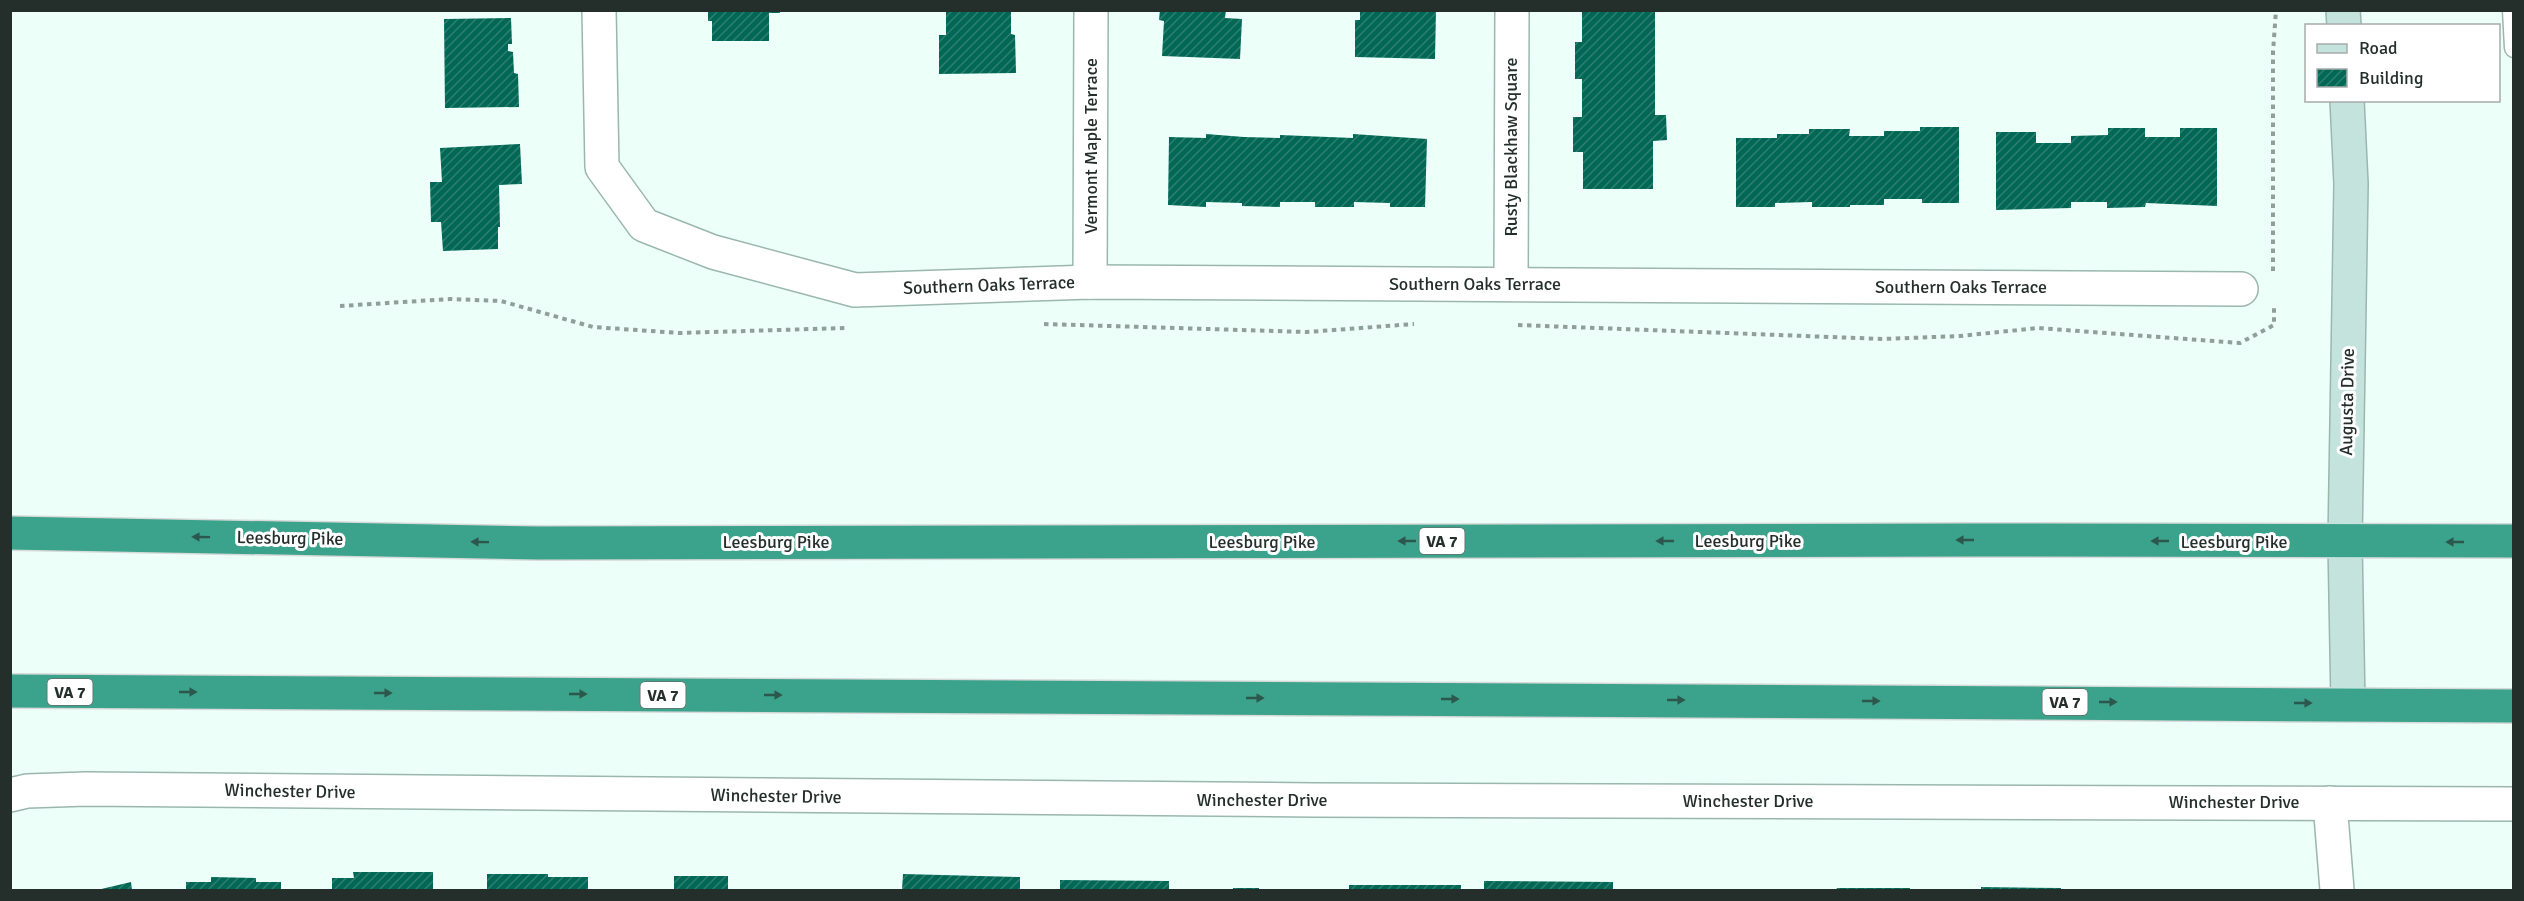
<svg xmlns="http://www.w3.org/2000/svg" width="2524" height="901" viewBox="0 0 2524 901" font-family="Signika,sans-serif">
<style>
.building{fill:url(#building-hatch)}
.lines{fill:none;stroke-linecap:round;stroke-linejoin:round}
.lane-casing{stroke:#9ab7ae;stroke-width:21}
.street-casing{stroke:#9ab7ae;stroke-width:36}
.secondary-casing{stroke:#9ab7ae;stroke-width:36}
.highway-casing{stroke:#d8dad9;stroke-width:36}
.path{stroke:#909f9b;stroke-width:4;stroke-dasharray:4.5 4.5;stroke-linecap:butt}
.lane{stroke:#fff;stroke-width:18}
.street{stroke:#fff;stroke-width:33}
.secondary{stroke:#c4e3dc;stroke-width:33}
.highway{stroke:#3ba28b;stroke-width:33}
.oneway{fill:#2c574d}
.labels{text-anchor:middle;stroke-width:6;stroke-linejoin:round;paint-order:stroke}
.shield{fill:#fff;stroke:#666d6b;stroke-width:1.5}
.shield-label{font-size:16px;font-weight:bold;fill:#242f2c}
.street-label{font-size:18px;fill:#242f2c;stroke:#fff}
</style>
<defs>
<pattern id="building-hatch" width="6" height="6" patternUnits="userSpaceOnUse" patternTransform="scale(1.5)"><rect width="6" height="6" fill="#016856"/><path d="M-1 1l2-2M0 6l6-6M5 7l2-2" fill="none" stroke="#307e70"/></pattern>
</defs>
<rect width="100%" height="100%" fill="#edfff9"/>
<g class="building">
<polygon points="708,10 780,10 780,13 769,13 769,41 712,41 712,21 708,21"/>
<polygon points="946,10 1011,10 1011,34 1015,35 1016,73 939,74 939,35 946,35"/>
<polygon points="1160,10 1226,10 1225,18 1242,19 1240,59 1162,56 1164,21 1159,20"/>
<polygon points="1360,10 1436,10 1435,59 1355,57 1355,20 1360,20"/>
<polygon points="1582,10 1655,10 1655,115 1666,115 1667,140 1653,141 1653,189 1583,189 1583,152 1573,152 1573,117 1582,117 1582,79 1575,79 1575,42 1582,42"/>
<polygon points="511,18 512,44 508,44 508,51 513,52 514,73 518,74 519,107 445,108 444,19"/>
<polygon points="1920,127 1959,127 1959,203 1922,203 1922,199 1884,199 1884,205 1850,205 1850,207 1812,207 1812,202 1775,203 1775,207 1736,207 1736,138 1777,138 1777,134 1809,134 1809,129 1850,129 1849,136 1884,136 1884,131 1920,131"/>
<polygon points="2108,128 2145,128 2145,137 2180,137 2180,128 2217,128 2217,206 2146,203 2145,207 2107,208 2107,202 2071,202 2071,208 1996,210 1996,132 2036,132 2036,143 2071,143 2071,136 2108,135"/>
<polygon points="1206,134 1244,137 1280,138 1280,135 1353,138 1353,134 1427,139 1425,207 1390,207 1390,203 1354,202 1354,207 1315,207 1315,202 1280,202 1280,207 1242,206 1242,203 1206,202 1206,207 1168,205 1169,137 1206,138"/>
<polygon points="520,144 522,184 499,185 500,227 498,227 498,249 443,251 441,222 431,222 430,182 442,182 440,148"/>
<polygon points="353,872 433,872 433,890 332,890 332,878 354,878"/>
<polygon points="487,874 548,874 548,877 588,877 588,890 487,890"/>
<polygon points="903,874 1020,877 1020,890 902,890"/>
<rect x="674" y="876" width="54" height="14"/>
<polygon points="211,877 256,878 256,882 281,882 281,890 186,890 186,882 211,882"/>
<polygon points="1060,880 1169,881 1169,890 1060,890"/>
<polygon points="1484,881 1613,882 1613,890 1484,890"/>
<polygon points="131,882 132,890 97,890"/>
<rect x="1349" y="885" width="112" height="5"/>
<polygon points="1981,887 2061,888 2061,890 1981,890"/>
<rect x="1233" y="888" width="26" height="2"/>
<polygon points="1837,888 1910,888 1910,890 1836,890"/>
</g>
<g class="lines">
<g class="lane-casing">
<polyline id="lane" points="2512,10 2514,48"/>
</g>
<g class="street-casing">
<g id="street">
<polyline points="599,10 602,167 644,225 713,252 855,290 1090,282 2241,289"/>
<polyline points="1090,282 1091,10"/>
<polyline points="1511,284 1512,10"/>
<polyline points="10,795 27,791 86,789 1314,800 2514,804"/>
<polyline points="2330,803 2337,890"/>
</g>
</g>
<g class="secondary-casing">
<g id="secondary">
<polyline points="2343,10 2344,26"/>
<polyline points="2347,100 2351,184 2345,542 2348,704"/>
</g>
</g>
<g class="highway-casing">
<g id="highway">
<polyline points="10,533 539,543 1973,540 2514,541"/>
<polyline points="10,691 2514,706"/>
</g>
</g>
<g class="path">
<polyline points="2273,271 2273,52 2276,10"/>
<polyline points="340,306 450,299 501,301 593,327 679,333 845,328"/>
<polyline points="1044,324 1307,332 1414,324"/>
<polyline points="1518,325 1883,339 1960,336 2038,328 2240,343 2274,325 2274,308"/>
</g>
<use href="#lane" class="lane"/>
<use href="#street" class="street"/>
<use href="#secondary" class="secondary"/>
<use href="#highway" class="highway"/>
</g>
<defs><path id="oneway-solid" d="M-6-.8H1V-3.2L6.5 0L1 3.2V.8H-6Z" transform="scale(1.5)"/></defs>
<g class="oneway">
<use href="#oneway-solid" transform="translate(201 537) rotate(-179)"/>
<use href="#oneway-solid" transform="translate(1965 540) rotate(180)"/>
<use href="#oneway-solid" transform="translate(1407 541) rotate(180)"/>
<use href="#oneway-solid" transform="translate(1665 541) rotate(180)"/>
<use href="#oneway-solid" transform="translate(2160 541) rotate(-180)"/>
<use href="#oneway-solid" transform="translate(480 542) rotate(-179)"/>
<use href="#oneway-solid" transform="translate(2455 542) rotate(180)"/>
<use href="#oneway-solid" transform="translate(188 692)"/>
<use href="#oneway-solid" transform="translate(383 693)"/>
<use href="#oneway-solid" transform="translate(578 694)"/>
<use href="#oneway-solid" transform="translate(773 695)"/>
<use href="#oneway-solid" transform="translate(1255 698)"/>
<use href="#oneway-solid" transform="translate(1450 699)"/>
<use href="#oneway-solid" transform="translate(1676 700)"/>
<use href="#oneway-solid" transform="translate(1871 701)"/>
<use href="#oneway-solid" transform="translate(2108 702)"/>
<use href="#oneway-solid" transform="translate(2303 703)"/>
</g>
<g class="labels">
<g class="shield">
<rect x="1419.5" y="528" width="45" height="26" rx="4.5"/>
<rect x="47.5" y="679" width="45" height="26" rx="4.5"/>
<rect x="640.5" y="682" width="45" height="26" rx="4.5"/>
<rect x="2042.5" y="689" width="45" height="26" rx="4.5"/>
</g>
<g class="shield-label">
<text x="1442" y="547">VA 7</text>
<text x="70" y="698">VA 7</text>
<text x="663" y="701">VA 7</text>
<text x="2065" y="708">VA 7</text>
</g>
<g class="street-label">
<text transform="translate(1091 146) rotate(-90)" y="6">Vermont Maple Terrace</text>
<text transform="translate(1511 147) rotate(-90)" y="6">Rusty Blackhaw Square</text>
<text x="1475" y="290">Southern Oaks Terrace</text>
<text transform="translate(989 285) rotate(-2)" y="6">Southern Oaks Terrace</text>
<text x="1961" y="293">Southern Oaks Terrace</text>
<text transform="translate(2347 402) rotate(-89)" y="6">Augusta Drive</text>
<text transform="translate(290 538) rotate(1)" y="6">Leesburg Pike</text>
<text x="1748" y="547">Leesburg Pike</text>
<text x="776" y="548">Leesburg Pike</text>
<text x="1262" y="548">Leesburg Pike</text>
<text x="2234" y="548">Leesburg Pike</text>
<text transform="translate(290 791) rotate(1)" y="6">Winchester Drive</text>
<text transform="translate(776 796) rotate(1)" y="6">Winchester Drive</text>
<text x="1262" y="806">Winchester Drive</text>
<text x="1748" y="807">Winchester Drive</text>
<text x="2234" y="808">Winchester Drive</text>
</g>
</g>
<rect width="2524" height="901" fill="none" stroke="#242f2c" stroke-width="24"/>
<rect x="2305" y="24" width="195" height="78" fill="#ffffff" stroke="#a7acab" stroke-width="1.5"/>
<rect x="2317" y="44" width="30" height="9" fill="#c4e3dc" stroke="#a7acab" stroke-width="1.5"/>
<text x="2359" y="54" font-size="18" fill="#242f2c">Road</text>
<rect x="2317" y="69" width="30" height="18" fill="url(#building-hatch)" stroke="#a7acab" stroke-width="1.5"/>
<text x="2359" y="84" font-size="18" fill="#242f2c">Building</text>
</svg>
